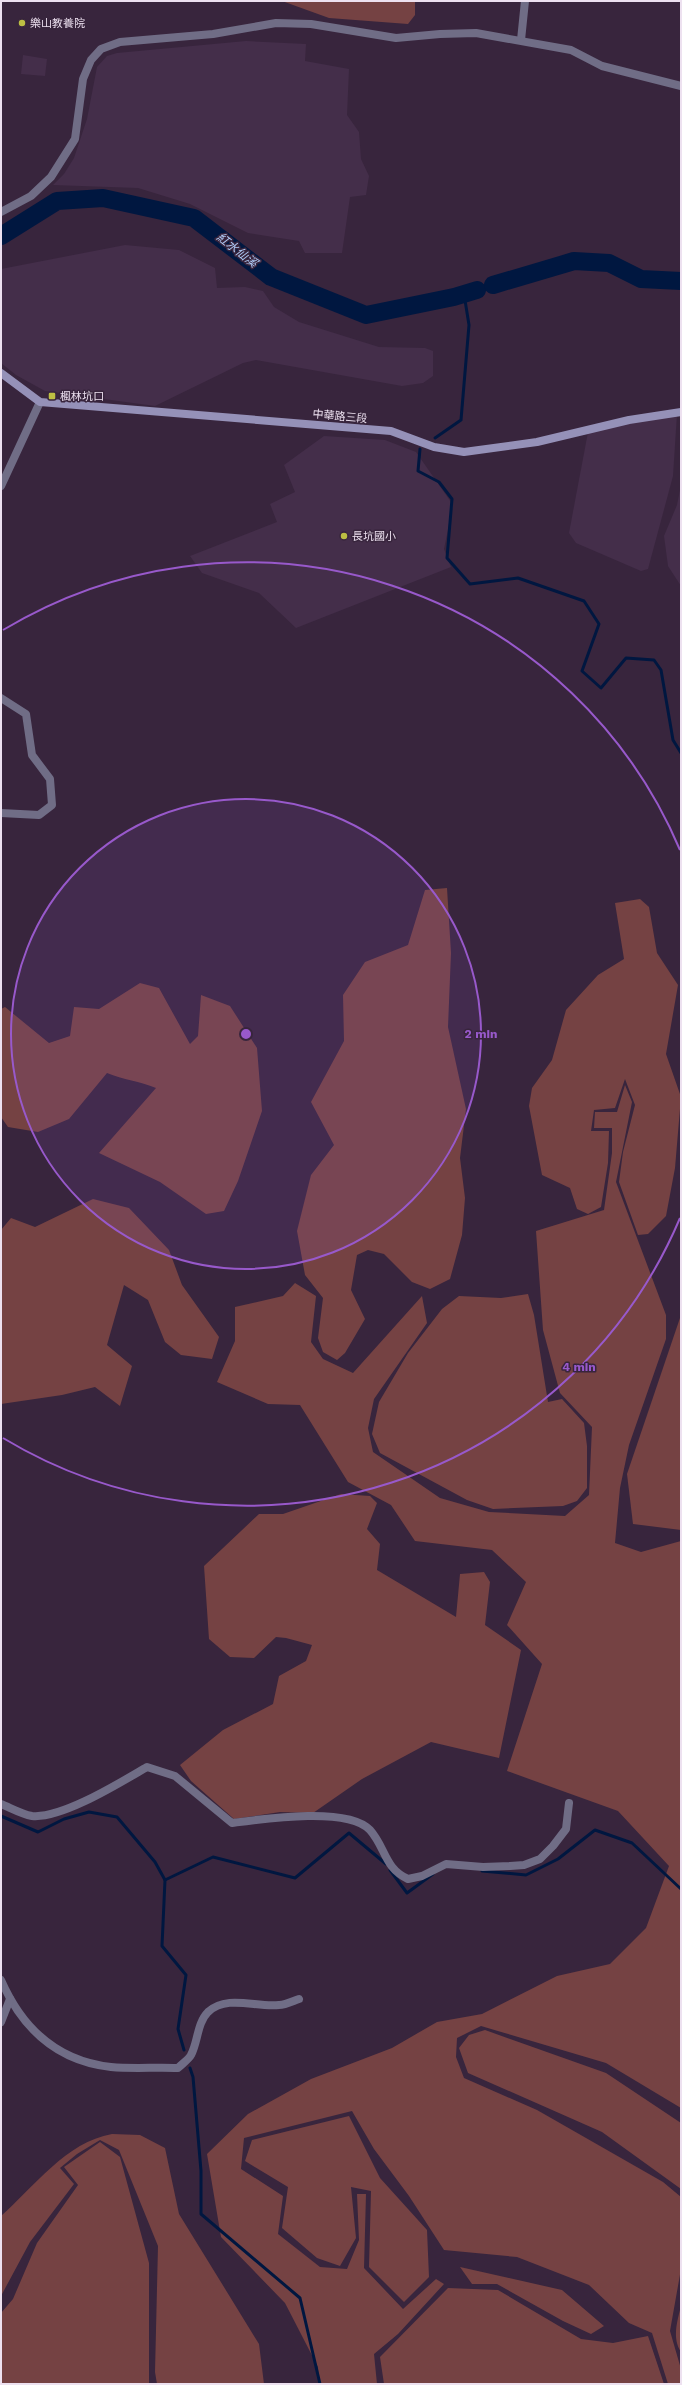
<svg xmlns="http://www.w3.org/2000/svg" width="682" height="2385" viewBox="0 0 682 2385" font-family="'Work Sans','Noto Sans TC',sans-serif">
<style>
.built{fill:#442e4a}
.green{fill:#754243}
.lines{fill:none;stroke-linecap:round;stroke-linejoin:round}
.stream{stroke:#001740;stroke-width:3}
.river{stroke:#001740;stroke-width:18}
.minor{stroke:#706d86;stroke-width:8}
.tertiary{stroke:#706d86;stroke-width:8}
.secondary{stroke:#9591b8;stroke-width:8}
.ring{fill:none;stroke:#9859cb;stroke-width:2}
.poi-dot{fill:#bdbf43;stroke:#38253d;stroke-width:1.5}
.labels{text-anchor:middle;stroke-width:3;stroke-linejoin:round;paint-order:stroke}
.poi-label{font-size:11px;fill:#ede1f0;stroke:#38253d;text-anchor:start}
.street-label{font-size:11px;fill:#ede1f0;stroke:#38253d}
.water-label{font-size:12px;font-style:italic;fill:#b0ccf8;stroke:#38253d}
.centre{fill:#9859cb;stroke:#38253d;stroke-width:2}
.ring-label{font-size:12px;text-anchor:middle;font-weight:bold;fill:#9859cb;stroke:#38253d;stroke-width:3;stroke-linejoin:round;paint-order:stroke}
</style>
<rect width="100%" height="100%" fill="#38253d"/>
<g class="built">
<polygon points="246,41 306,44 305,61 349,69 347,115 359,132 361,159 369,176 366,195 350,197 342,253 305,253 299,241 248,233 190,204 138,188 53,185 64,174 74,158 87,119 97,67 107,56 117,53"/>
<polygon points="23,55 47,59 45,76 21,74"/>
<polygon points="125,245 179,250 215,268 217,288 245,287 263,291 274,307 299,322 379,347 425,348 433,351 433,376 423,383 402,386 256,360 243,363 155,406 45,391 16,375 1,363 1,269"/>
<polygon points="677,414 673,476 648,569 641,571 576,543 569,533 588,432"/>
<polygon points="324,436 385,440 416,452 453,505 444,549 451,567 296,628 259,593 202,573 190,556 277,522 270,504 295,492 284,465"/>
<polygon points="681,485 681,586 668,566 664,536 677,505"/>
</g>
<g class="green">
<polygon points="282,1 415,1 415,15 408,24 329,18"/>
<polygon points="447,888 451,953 448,1027 466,1109 460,1158 465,1198 462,1235 450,1279 430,1289 412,1282 384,1254 368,1250 357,1255 351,1290 365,1319 345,1353 337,1360 323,1352 318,1338 323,1298 305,1275 297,1231 311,1175 334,1145 311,1102 344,1041 343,995 365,962 408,945 425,890"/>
<polygon points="640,899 649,907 657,953 678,985 666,1054 681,1097 675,1168 666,1216 648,1234 638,1235 619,1182 623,1152 635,1105 625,1079 615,1108 594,1110 591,1131 609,1131 608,1163 601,1207 588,1214 577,1209 570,1188 542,1175 529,1106 532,1088 552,1060 566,1010 598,975 624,959 615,903"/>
<path d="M140 983 159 988 190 1044 198 1036 201 995 230 1006 257 1048 262 1111 238 1181 224 1211 206 1214 160 1182 99 1153 156 1088C140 1081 123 1080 107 1073L69 1119 38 1132 8 1127 1 1117V1009L5 1007 49 1043 70 1036 74 1007 99 1009Z"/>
<polygon points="625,1085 632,1102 616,1182 666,1315 666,1339 629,1445 620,1488 615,1543 641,1552 681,1541 681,2108 606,2063 481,2026 457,2038 456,2057 464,2078 537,2110 663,2182 681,2197 681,2269 670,2331 681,2369 681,2384 668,2384 652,2333 629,2323 589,2285 517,2257 444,2250 409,2196 374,2149 352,2111 244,2138 241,2169 283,2196 278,2234 320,2267 347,2269 359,2240 357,2194 366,2194 364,2268 403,2309 436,2279 444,2284 398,2334 374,2354 377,2384 319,2384 318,2367 285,2303 221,2237 207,2154 248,2114 311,2079 392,2048 437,2022 482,2014 557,1976 610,1964 646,1928 669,1866 618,1811 507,1771 542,1664 507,1625 526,1582 492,1550 415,1541 391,1505 348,1482 300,1405 268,1404 217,1382 235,1341 235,1307 283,1296 295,1283 316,1296 311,1342 323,1359 353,1373 422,1296 427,1323 374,1399 368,1428 373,1452 440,1498 489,1512 565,1516 589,1495 592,1427 560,1393 543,1330 536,1231 604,1210 612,1153 612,1128 594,1128 595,1112 617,1112"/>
<polygon points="93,1199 129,1208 169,1250 182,1285 219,1337 212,1359 181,1355 165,1342 148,1300 124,1285 107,1345 132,1366 120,1406 95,1387 62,1395 1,1404 1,1230 11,1218 35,1227"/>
<polygon points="528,1294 534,1315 548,1402 562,1399 584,1423 587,1446 587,1488 577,1501 563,1506 493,1509 467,1500 380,1453 372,1434 379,1402 408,1353 442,1309 459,1296 501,1298"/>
<polygon points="681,1315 681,1530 633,1524 627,1474"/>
<polygon points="341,1494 370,1496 377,1503 367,1529 380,1544 377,1570 456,1617 460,1574 484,1572 490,1582 485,1625 521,1650 499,1758 431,1742 362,1779 313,1813 280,1812 234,1819 191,1781 180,1765 223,1730 273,1704 279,1676 306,1661 312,1645 286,1638 276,1637 254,1658 230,1657 209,1639 204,1566 259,1514 283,1514"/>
<polygon points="485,2030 606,2073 681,2123 681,2189 602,2132 468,2073 459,2048 469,2035"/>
<polygon points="349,2116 380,2178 427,2230 429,2277 404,2302 369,2267 371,2191 351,2187 356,2238 340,2266 317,2258 282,2228 288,2187 245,2161 252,2140"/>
<path d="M112 2134 140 2135 165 2148 179 2214 259 2344 264 2384H157L155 2372 158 2246 119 2150 100 2140 77 2154 60 2168 74 2184 30 2242 1 2296V2216C34 2187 66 2142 112 2134Z"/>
<polygon points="100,2142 120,2157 149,2263 149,2384 1,2384 1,2313 13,2299 37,2243 78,2185 64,2167"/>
<polygon points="460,2267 562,2290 604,2326 591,2334 563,2321 497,2284 472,2284"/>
<polygon points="448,2288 498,2290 581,2339 613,2343 648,2336 664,2384 384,2384 380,2357"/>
<path d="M681 2306V2352C672 2338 677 2322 681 2306Z"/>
</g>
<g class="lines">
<g class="stream">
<polyline points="435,438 461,420 469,325 464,294"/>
<polyline points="420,449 418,471 439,482 452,499 447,558 470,584 518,578 584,601 599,624 582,671 601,688 626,658 654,660 661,670 673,740 681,753"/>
<polyline points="1,1816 38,1832 64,1819 89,1812 117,1817 155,1862 165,1880 213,1857 295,1878 349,1833 386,1864"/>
<polyline points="390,1870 407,1893 433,1874"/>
<polyline points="482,1871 526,1875 558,1859 595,1830 632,1843 681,1889"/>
<polyline points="165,1880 162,1946 186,1975 178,2029 184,2050"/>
<polyline points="190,2068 193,2077 201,2171 201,2214 300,2298 320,2384"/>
</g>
<g class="river">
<polyline points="1,236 57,201 103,198 194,218 271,277 366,315 454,297 477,290"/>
<polyline points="493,285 574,261 609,263 641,279 681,281"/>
</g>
<g class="minor">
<polyline points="521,40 525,1"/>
<polyline points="1,698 26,714 32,755 50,779 52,805 39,815 1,813"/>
<path d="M1 1804C11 1808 21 1814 32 1816 62 1819 121 1782 147 1767L175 1776 232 1823C262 1819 348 1806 370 1830 386 1848 384 1868 408 1879L422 1876 446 1864 483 1867 510 1866 524 1865 540 1859 553 1846 566 1829 569 1803"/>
<path d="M1 1980C22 2028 57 2061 111 2067 133 2069 156 2067 178 2068 182 2064 189 2059 191 2055 198 2042 197 2023 208 2012 227 1994 257 2008 279 2005 286 2005 293 2001 299 1999"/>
<polyline points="1,2022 10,1999"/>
</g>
<g class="tertiary">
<polyline points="1,212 31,196 51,177 75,139 83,79 91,60 101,49 120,42 213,34 276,23 311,24 396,38 440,34 476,33 571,50 602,66 681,86"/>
<polyline points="1,486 40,402"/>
</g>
<polyline class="secondary" points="1,373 40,402 391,431 434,447 464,452 537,442 629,420 681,412"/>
</g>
<circle cx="246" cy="1034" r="235" fill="#9859cb" fill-opacity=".12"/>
<g class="ring">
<circle cx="246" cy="1034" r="235"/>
<path d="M680 1218A471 471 0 0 1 3 1438M3 630A471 471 0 0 1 680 850"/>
</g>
<g class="poi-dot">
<circle cx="22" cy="23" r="4"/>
<rect x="48" y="392" width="8" height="8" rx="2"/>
<circle cx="344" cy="536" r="4"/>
</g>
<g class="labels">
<g class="poi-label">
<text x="30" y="27">樂山教養院</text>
<text x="60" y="400">楓林坑口</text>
<text x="352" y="540">長坑國小</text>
</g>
<g class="street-label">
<text transform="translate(340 416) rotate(5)" y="4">中華路三段</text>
</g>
<g class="water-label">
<text transform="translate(237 250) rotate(38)" y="4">紅水仙溪</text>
</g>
</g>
<circle cx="246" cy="1034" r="6" class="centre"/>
<g class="ring-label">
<text x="481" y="1038">2 min</text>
<text x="579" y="1371">4 min</text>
</g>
<rect width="682" height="2385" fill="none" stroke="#ede1f0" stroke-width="4"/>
</svg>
